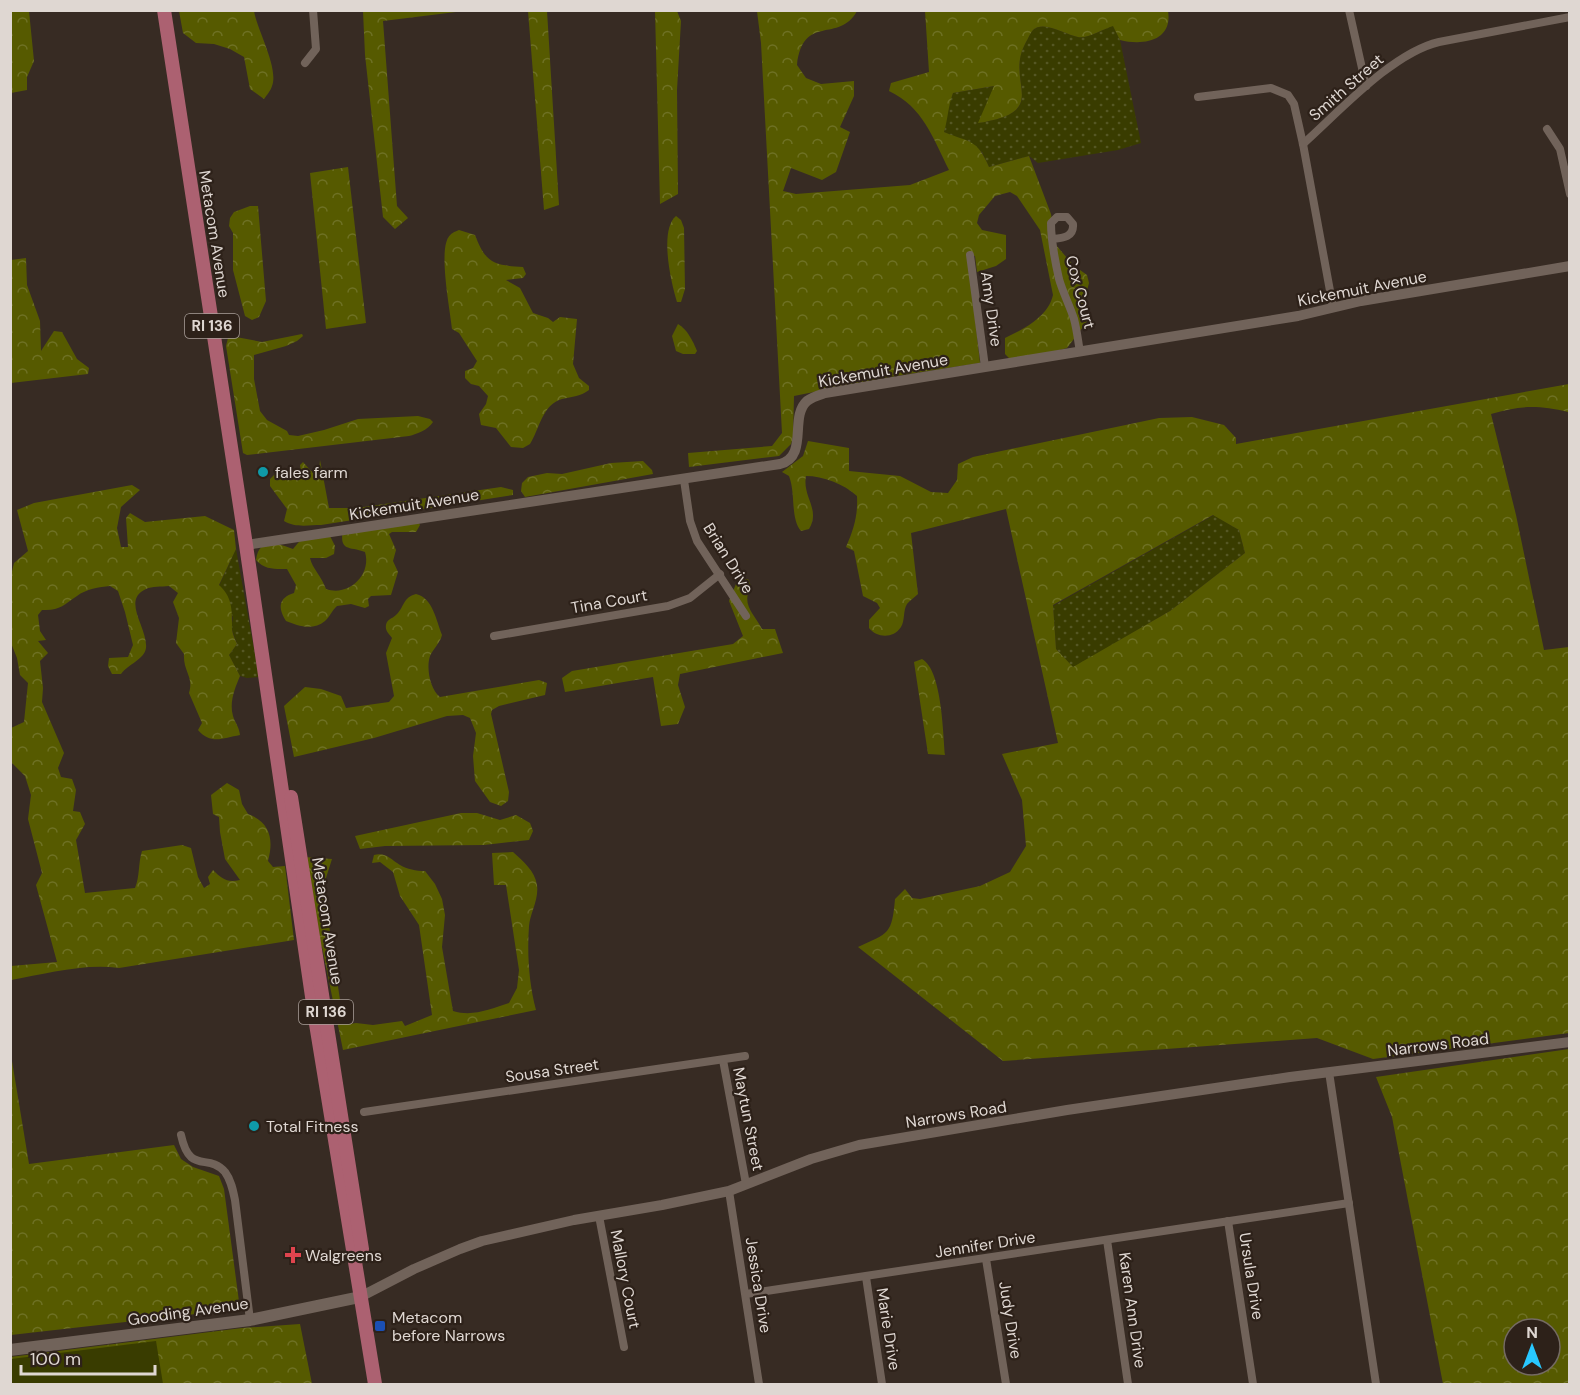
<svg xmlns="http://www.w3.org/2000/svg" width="1580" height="1395" viewBox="0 0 1580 1395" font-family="'DM Sans',sans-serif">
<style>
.grass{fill:url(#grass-dots)}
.forest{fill:url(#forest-crowns);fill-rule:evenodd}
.green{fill:#393c00}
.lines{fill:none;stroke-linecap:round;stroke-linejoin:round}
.minor{stroke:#71635a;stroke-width:8}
.tertiary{stroke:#71635a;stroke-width:10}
.secondary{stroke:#71635a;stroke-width:12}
.primary{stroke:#ac6171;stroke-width:14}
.culture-dot{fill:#0f9aa8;stroke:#2d2119;stroke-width:2}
.health-dot{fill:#e0444e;stroke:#2d2119;stroke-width:2}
.transit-dot{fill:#1a4fb4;stroke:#2d2119;stroke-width:2}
.labels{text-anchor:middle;stroke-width:4.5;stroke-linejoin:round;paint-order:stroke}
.shield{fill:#2d2119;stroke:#aaa09a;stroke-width:1.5}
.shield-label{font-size:15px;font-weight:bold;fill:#dfd7d2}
.street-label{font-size:16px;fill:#dfd7d2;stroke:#2d2119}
.poi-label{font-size:16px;fill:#dfd7d2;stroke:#2d2119;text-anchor:start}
</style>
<defs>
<pattern id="grass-dots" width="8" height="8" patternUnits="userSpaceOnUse" patternTransform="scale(1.5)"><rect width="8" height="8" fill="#393c00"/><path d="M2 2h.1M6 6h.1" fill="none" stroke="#555724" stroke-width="1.8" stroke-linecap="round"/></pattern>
<pattern id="forest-crowns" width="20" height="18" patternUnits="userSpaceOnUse" patternTransform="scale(1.5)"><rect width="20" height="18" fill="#565a00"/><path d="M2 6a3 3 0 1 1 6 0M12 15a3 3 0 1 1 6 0" fill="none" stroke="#6e7124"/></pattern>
</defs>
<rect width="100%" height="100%" fill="#372b23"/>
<g class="grass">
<path d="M1113 25 1120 40 1141 143 1118 150 1038 163 1029 156 989 167 982 152 944 132 947 108 953 93 995 86 979 123C1054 111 1003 82 1026 42 1028 38 1031 32 1033 30 1044 20 1066 35 1078 37 1088 39 1104 29 1113 25Z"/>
<polygon points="1214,515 1239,530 1245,553 1170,611 1073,668 1056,649 1053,606"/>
<polygon points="236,549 259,677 247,678 240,676 229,655 237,644 231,627 233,618 219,586"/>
</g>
<g class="forest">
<polygon points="11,10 29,11 34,61 27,77 27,90 11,93"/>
<path d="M179 11H254C257 30 279 68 272 86 271 90 267 95 264 99L250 89 244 57 230 49 214 44 196 43 183 33Z"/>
<polygon points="363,11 464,11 383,21 397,206 408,218 395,229 383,217 365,55"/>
<polygon points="528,11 547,11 559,205 544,210"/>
<polygon points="655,11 677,11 681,21 677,90 678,194 660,204"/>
<path d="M757 11H857C839 44 803 13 797 65L806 78 821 84 854 81V96L840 127 850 132 836 172 822 180 791 168 783 191 796 194 910 185 949 170C933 138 923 107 889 91L891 83 929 72 925 11H1168C1173 41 1143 46 1120 40L1113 26C1103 29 1087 39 1078 37 1066 35 1044 20 1033 30 1030 33 1028 39 1026 42 1003 83 1054 111 978 123L994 86 953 93C948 106 948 119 944 132 971 143 977 139 989 167L1029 156 1051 214 1056 245 1073 265 1087 275 1089 283 1085 298 1089 319 1067 348 1026 359H1010L1005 354V338C1024 329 1048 317 1053 295L1040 230 1017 196 1010 192 995 196 979 215 977 223 982 230 1006 235V259L996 266 977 272 975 256 968 255 980 363 883 378 794 396 793 437 791 444 779 456 689 467 688 453 772 446 782 433 761 43Z"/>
<polygon points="348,167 366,323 326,329 310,173"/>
<polygon points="250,206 258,206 266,301 259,317 252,320 245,316 233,270 233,233 229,226 230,218 234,212"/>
<path d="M676 216 681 220 684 228 685 289 681 302H677C671 283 659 230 676 216Z"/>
<path d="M459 230 475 235C486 264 494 265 523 267L526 274 523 278 506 280 520 288 533 313 548 318 553 322 560 317 577 319 573 364 579 378 589 386V390C581 396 572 397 562 399 542 405 540 428 530 444L523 448 511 447 496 428 481 425 479 414 486 404 488 396 479 386 471 384 465 378V371L473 368 477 361 459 333 452 329C450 309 439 254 448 238 451 233 454 232 459 230Z"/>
<polygon points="26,258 27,285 40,321 41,351 54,331 62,332 77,359 89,368 88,374 11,383 11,260"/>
<path d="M678 324C687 329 693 341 697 351L695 354H683L676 351 672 336Z"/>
<path d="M302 334 303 336 297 341 286 346 254 355V379L260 411 267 420 287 431 289 435 298 436 324 430 358 419 418 416 430 419 433 422C428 430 417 434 409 436L247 455 243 453 226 346 228 338 236 337 262 342Z"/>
<path d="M1569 384V417L1568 412C1539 405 1520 405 1491 414L1516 515 1544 650 1569 647V1033L1373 1059 1317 1038 1003 1061 858 947C889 933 892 934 895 899L905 889 912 898 920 899 980 886 1010 872 1026 846 1022 800 1002 754 1058 743 1006 509 911 533 918 594C915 597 910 600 907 604 903 610 905 621 901 627 893 639 877 638 869 628V620L880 608 877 603 863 596 854 551 846 547C854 529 858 515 857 496 844 484 823 476 806 476 802 497 821 509 809 529L801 531C790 518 796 494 789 476L782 472 803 456 808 441 849 448V471L900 476 931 492 948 493 957 480 958 464 973 457 1159 418 1192 417 1224 425 1236 438V444ZM1213 515 1239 530 1245 553 1170 611 1073 667 1056 649 1053 605Z"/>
<path d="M320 460 329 508H357L501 487 513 490V495L321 525C309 525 295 528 284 521L287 509 270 486V479L276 473 284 471 288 480 302 479 300 465 303 462 311 471 319 472Z"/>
<polygon points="643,461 652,470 653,474 525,497 521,491 522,483 528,477 547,473 562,474 611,463"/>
<path d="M132 485 140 490 121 507 117 528 121 547H128L126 518 130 513 145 522 205 516 234 530 236 549 219 585C232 597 232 609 232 625 231 631 235 639 237 644L229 655 240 676C235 688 229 702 233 716 235 723 239 726 240 735 223 738 211 745 198 730L202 723 189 693C194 676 183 672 184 654L176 643 179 618 173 602 178 593 169 586C161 587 152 586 146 589 121 600 148 628 146 648 144 660 128 664 121 674H112L108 666 109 658 128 657 133 645 125 612 118 591 110 586C99 587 86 589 77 596 63 605 60 611 42 610L38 615 40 631 46 640 38 641 48 653 40 661 43 688 42 702 64 753 58 768 61 777 72 779 76 790 73 811 80 812 85 824 76 840 85 893 135 888C140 876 138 864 142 851L182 845 191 848 198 877 204 888 210 884 208 877 213 870C222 879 227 883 240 880L225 859 220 832 219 817 213 814 211 795 227 783 239 790 242 804 248 814C270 822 274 839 268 861L273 867 285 866 294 940 119 968C84 963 45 974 11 980V966L57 962 36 885 42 873 28 819 31 795 25 776 11 762V728L24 722 28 683 20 675 17 658 11 643 10 580 14 563 28 551 17 510 34 503Z"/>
<path d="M415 515 420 525 416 532H392L389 534 396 550 393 561 398 572 391 595 371 596 368 599 369 606 365 608 351 604 337 606C332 610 330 617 325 621 313 631 298 626 286 621 278 608 278 598 294 593L296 585 287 569C275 569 265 570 256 560 259 537 277 543 293 549L303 537 327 530 335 546 334 554 326 558H310C312 568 322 577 326 589 348 597 372 575 365 552 349 546 339 552 343 529Z"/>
<path d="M738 579H748L751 586C741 605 753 612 762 629H775L783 653 680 674 678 685 685 707 678 724 661 726 653 677 565 692 562 678 572 671 733 644 743 636 729 601Z"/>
<path d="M416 594C433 598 436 620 442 635 440 643 433 649 430 656 426 668 430 689 440 697L539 680 547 683 545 695 499 706 492 710 491 714 509 792 508 801 501 806 490 802 475 781 473 756 476 733 470 718 463 715 447 716 374 738 294 757 284 706 305 687 321 689 341 696 346 708 389 702 394 696 386 653 392 638C389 634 385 631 386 625 387 619 392 619 396 615 404 608 403 597 416 594Z"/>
<path d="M922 659C942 670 943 733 945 755L928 754 914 662Z"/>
<polygon points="461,813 477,813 500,820 516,815 530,823 533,831 529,840 484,845 385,846 360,849 355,836"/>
<path d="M513 852C523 861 535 871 537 885 539 900 530 913 529 926 527 954 529 984 536 1010L343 1050 322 947 317 944 304 857 332 859 325 881V898L340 1000 350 1024 356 1023 373 1025 402 1021 405 1026 432 1015 419 925 400 896 393 872 380 862 372 863 374 855C386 852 390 859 400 865 407 869 416 871 425 871L435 884 442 899 445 915 442 947 453 1011C473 1017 490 1009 509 1003L517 988 519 970 506 885H494L492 853Z"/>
<path d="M1569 1049V1384H1443L1392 1117 1376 1077ZM1514 1329H1550V1365H1514Z"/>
<polygon points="11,1055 29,1164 174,1145 181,1159 193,1167 219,1176 224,1189 240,1309 11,1335"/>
<polygon points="300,1324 312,1384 11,1384 10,1357 242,1328"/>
</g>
<polygon class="green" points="156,1341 163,1384 11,1384 11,1359"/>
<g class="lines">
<g class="minor">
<polyline points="1349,10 1366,86"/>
<polyline points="305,63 316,49 313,10"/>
<polyline points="1198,97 1271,88 1288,95 1294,104 1303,144 1333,307"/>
<polyline points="1547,129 1560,149 1570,194"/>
<path d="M1303 144C1339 112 1392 53 1439 42L1570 17"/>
<path d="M1053 239C1063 238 1074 237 1073 224L1067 217H1057L1051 223C1051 241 1055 261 1059 279 1063 293 1070 306 1074 319 1077 330 1078 341 1080 352"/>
<polyline points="970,255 985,367"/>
<polyline points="684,480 690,521 697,541 746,616"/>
<polyline points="494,636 668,606 690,598 720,574"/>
<polyline points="723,1060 746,1184"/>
<polyline points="1329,1072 1376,1384"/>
<polyline points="364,1112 745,1056"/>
<path d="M181 1135C190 1176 208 1152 225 1172 231 1180 233 1190 235 1200L250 1320"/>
<polyline points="729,1191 759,1384"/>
<polyline points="599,1216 624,1347"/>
<polyline points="1228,1221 1253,1384"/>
<polyline points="1107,1240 1128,1384"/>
<polyline points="986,1259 1006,1384"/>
<polyline points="866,1277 882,1384"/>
<polyline points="746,1294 1349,1203"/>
</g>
<g class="tertiary">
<path d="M246 545 780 464C809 456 789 417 807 401 812 397 819 395 825 393L1298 316 1361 301 1570 266"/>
<polyline points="360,1297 414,1269 460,1249 482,1241 574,1220 662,1205 729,1191 811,1159 859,1145 1067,1110 1290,1077 1570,1042"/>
</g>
<polyline class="secondary" points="10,1350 250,1320 360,1297"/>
<g class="primary">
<polyline points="164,10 246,545 316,1024 375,1384"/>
<polyline points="291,797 362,1249"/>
</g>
</g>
<g class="culture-dot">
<circle cx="263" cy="472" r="6"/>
<circle cx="254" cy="1126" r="6"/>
</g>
<path class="health-dot" d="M290 1246h6v6h6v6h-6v6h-6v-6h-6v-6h6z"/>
<rect class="transit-dot" x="374" y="1320" width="12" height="12" rx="3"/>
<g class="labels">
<g class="shield">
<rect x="185" y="314" width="54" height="24" rx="4.5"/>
<rect x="299" y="1000" width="54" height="24" rx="4.5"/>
</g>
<g class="shield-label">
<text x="212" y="331">RI 136</text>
<text x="326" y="1017">RI 136</text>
</g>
<g class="street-label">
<text transform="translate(1346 87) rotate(-41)" y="6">Smith Street</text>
<text transform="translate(215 234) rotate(81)" y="6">Metacom Avenue</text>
<text transform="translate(1362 288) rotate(-11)" y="6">Kickemuit Avenue</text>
<text transform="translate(1081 292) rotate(75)" y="6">Cox Court</text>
<text transform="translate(992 309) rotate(82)" y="6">Amy Drive</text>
<text transform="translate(883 370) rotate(-10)" y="6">Kickemuit Avenue</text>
<text transform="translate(414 504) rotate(-9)" y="6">Kickemuit Avenue</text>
<text transform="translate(729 558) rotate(58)" y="6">Brian Drive</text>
<text transform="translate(609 601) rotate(-10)" y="6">Tina Court</text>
<text transform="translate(328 921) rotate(81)" y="6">Metacom Avenue</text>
<text transform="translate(1438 1044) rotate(-7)" y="6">Narrows Road</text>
<text transform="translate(552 1070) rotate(-8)" y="6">Sousa Street</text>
<text transform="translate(956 1114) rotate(-9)" y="6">Narrows Road</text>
<text transform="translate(749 1119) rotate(79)" y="6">Maytun Street</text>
<text transform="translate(985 1244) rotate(-9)" y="6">Jennifer Drive</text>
<text transform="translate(1252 1276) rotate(81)" y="6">Ursula Drive</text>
<text transform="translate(626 1279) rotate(79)" y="6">Mallory Court</text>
<text transform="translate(759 1285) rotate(81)" y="6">Jessica Drive</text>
<text transform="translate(1133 1310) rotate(82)" y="6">Karen Ann Drive</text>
<text transform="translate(188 1311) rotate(-8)" y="6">Gooding Avenue</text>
<text transform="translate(1011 1320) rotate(81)" y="6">Judy Drive</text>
<text transform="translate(889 1329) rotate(81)" y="6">Marie Drive</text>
</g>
<g class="poi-label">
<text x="275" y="478">fales farm</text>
<text x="266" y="1132">Total Fitness</text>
<text x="305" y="1261">Walgreens</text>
<text x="392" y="1323">Metacom<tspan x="392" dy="18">before Narrows</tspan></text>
</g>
</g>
<rect width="1580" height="1395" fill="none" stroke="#dfd7d2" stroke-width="24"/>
<g transform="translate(1532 1347)"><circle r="28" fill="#2d2119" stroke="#746a63" stroke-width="1.5"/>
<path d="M0-4.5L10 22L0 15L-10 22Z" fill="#28c8ff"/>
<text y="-9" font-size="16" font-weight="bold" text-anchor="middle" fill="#dfd7d2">N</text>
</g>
<path d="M21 1365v9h134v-9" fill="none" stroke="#dfd7d2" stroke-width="3"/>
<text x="30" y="1365" font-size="18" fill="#dfd7d2" stroke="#2d2119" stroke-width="4.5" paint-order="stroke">100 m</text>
</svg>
